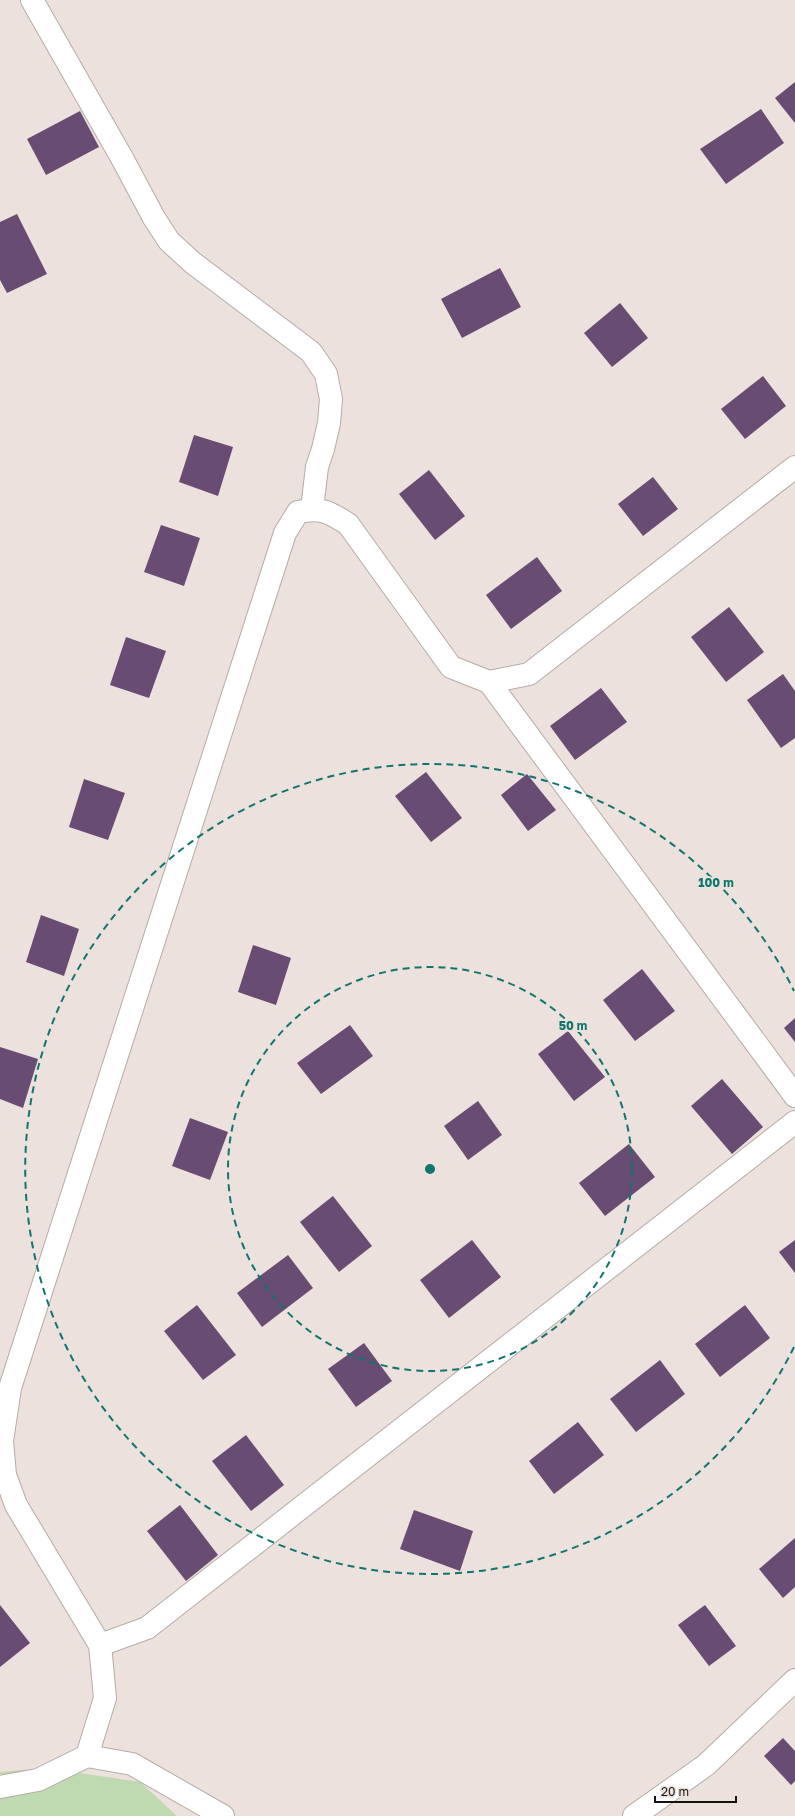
<svg xmlns="http://www.w3.org/2000/svg" width="795" height="1816" viewBox="0 0 795 1816" font-family="'Golos Text',sans-serif">
<style>
.green{fill:#bfd9b0}
.building{fill:#694c73}
.lines{fill:none;stroke-linecap:round;stroke-linejoin:round}
.minor-casing{stroke:#b6aca7;stroke-width:24}
.minor{stroke:#fff;stroke-width:22}
.ring{fill:none;stroke:#0f766e;stroke-width:2;stroke-dasharray:7 5}
.centre{fill:#0f766e;stroke:#ece1dc;stroke-width:2}
.ring-label{font-size:12px;text-anchor:middle;font-weight:bold;fill:#0f766e;stroke:#ece1dc;stroke-width:4;stroke-linejoin:round;paint-order:stroke}
</style>
<rect width="100%" height="100%" fill="#ece1dc"/>
<polygon class="green" points="46,1768 140,1782 177,1816 0,1816 0,1772"/>
<g class="building">
<polygon points="795,82 795,123 775,98"/>
<polygon points="761,109 784,143 726,184 700,149"/>
<polygon points="80,111 99,147 46,175 27,139"/>
<polygon points="17,214 47,274 7,293 0,280 0,222"/>
<polygon points="500,268 521,307 462,338 441,299"/>
<polygon points="620,303 648,338 612,367 584,333"/>
<polygon points="763,376 786,406 745,439 721,409"/>
<polygon points="194,435 233,447 218,496 179,482"/>
<polygon points="429,470 465,516 435,540 399,494"/>
<polygon points="653,477 678,509 643,536 618,504"/>
<polygon points="161,525 200,538 184,586 144,572"/>
<polygon points="537,557 562,591 511,629 486,595"/>
<polygon points="729,607 764,652 726,682 691,637"/>
<polygon points="126,637 166,651 149,698 110,685"/>
<polygon points="783,674 795,691 795,738 781,748 747,700"/>
<polygon points="601,688 627,722 575,760 550,726"/>
<polygon points="426,772 462,818 431,842 395,796"/>
<polygon points="527,774 556,810 528,831 501,795"/>
<polygon points="84,779 125,793 108,840 69,827"/>
<polygon points="41,915 79,929 64,976 26,962"/>
<polygon points="253,945 291,958 276,1005 238,992"/>
<polygon points="642,969 675,1011 635,1041 603,1000"/>
<polygon points="795,1018 795,1042 784,1028"/>
<polygon points="350,1025 373,1056 321,1094 297,1063"/>
<polygon points="568,1031 605,1077 574,1101 538,1054"/>
<polygon points="0,1047 38,1059 23,1108 0,1099"/>
<polygon points="722,1079 763,1127 732,1154 691,1106"/>
<polygon points="478,1101 502,1135 468,1160 444,1126"/>
<polygon points="190,1118 228,1132 210,1180 172,1166"/>
<polygon points="629,1144 655,1177 605,1216 579,1183"/>
<polygon points="333,1196 372,1246 339,1272 300,1222"/>
<polygon points="472,1240 501,1277 449,1318 420,1280"/>
<polygon points="795,1240 795,1273 779,1252"/>
<polygon points="288,1255 313,1288 262,1327 237,1293"/>
<polygon points="197,1305 236,1355 203,1380 164,1331"/>
<polygon points="745,1305 770,1338 720,1377 695,1344"/>
<polygon points="364,1343 392,1381 356,1407 328,1369"/>
<polygon points="660,1360 685,1394 636,1432 610,1399"/>
<polygon points="578,1422 604,1455 554,1494 529,1461"/>
<polygon points="246,1435 284,1485 251,1511 212,1461"/>
<polygon points="180,1505 218,1555 186,1581 147,1531"/>
<polygon points="414,1510 473,1531 460,1571 400,1549"/>
<polygon points="795,1538 795,1587 783,1598 759,1569"/>
<polygon points="0,1605 30,1643 0,1667"/>
<polygon points="705,1605 736,1646 709,1666 678,1625"/>
<polygon points="783,1738 795,1751 795,1781 791,1785 764,1756"/>
</g>
<g class="lines">
<g class="minor-casing">
<g id="minor">
<polyline points="32,0 122,158 154,218 169,241 193,263 311,352 326,374 331,399 329,423 323,449 317,467 312,509"/>
<polyline points="489,682 795,1096"/>
<polyline points="100,1645 147,1628 795,1122"/>
<polyline points="87,1756 132,1764 223,1816"/>
<path d="M0 1787 38 1780 87 1756 105 1698 100 1645 16 1505 5 1475 2 1441 10 1388 285 533 298 512C321 507 329 512 348 524L451 667 489 682 529 674 795 467"/>
<polyline points="634,1816 706,1765 795,1680"/>
</g>
</g>
<use href="#minor" class="minor"/>
</g>
<g class="ring">
<circle cx="430" cy="1169" r="202"/>
<path d="M794 1347A405 405 0 1 1 794 991"/>
</g>
<circle cx="430" cy="1169" r="6" class="centre"/>
<g class="ring-label">
<text x="716" y="887">100 m</text>
<text x="573" y="1030">50 m</text>
</g>
<path d="M655 1796v6h81v-6" fill="none" stroke="#14110f" stroke-width="2"/>
<text x="661" y="1796" font-size="12" fill="#14110f" stroke="#ece1dc" stroke-width="3" paint-order="stroke">20 m</text>
</svg>
